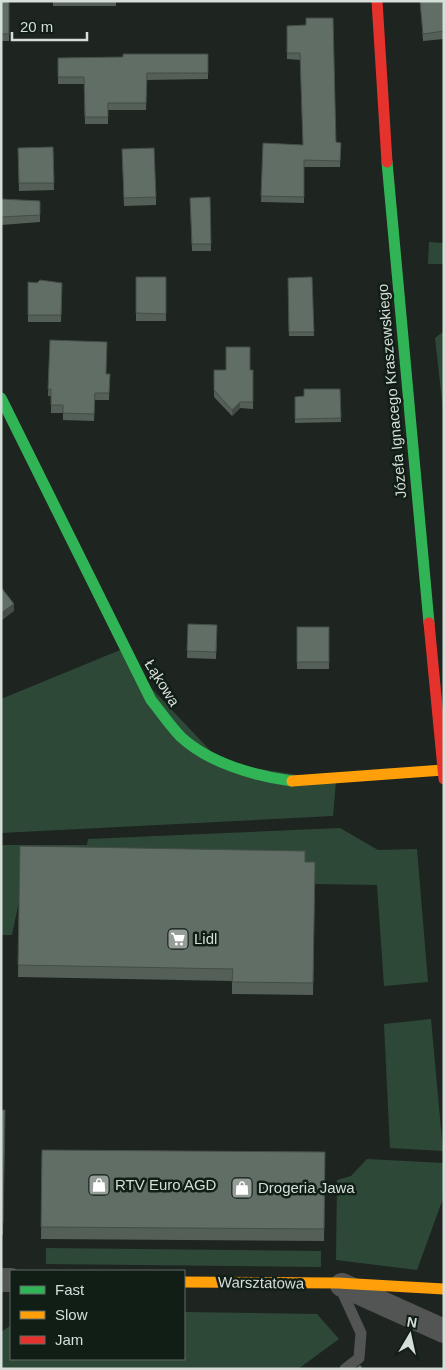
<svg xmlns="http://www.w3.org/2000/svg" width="445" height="1370" viewBox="0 0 445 1370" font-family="Helvetica,sans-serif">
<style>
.green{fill:#2e4838}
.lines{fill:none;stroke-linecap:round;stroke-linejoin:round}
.lane{stroke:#525553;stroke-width:11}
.street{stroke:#525553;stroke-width:24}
.fast{stroke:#30b455;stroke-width:11}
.slow{stroke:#ff9f0a;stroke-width:11}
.jam{stroke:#e5322d;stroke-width:11}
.wall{fill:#535f57}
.shaded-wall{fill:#444d47}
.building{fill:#616e65;stroke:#444d47}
.labels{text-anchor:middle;stroke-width:5;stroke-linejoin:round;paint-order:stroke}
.street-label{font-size:15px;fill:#d6ded9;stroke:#111e16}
.poi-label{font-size:15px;fill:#d6ded9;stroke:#111e16;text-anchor:start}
</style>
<rect width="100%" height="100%" fill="#1e2420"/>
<g class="green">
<polygon points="429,242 444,243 444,264 428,264"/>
<polygon points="444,331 444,419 435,338"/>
<polygon points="125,648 136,672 222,763 336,781 333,816 1,833 1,699"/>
<polygon points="340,828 378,850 417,849 428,982 384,986 377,885 315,884 19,901 12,935 1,935 1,845 87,845 88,839"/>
<polygon points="431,1019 443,1151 390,1148 384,1024"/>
<polygon points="367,1159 444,1163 444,1196 417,1270 336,1260 337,1180 351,1176"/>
<polygon points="46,1248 321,1251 321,1267 46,1264"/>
<polygon points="184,1312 317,1314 339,1339 298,1369 1,1369 1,1332 11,1325 11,1359 184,1359"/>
</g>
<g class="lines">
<polyline class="lane" points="340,1287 361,1333 359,1358 345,1369"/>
<g class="street">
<polyline points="1,1280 11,1280"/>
<polyline points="342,1285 444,1331"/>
</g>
<g class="fast">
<polyline points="387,162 429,623"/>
<path d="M1 398 151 700C161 712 170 726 181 737 209 763 255 776 292 781"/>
</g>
<g class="slow">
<polyline points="292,781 443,770"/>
<polyline points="184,1282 338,1283 444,1289"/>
</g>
<g class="jam">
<polyline points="377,1 387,162"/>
<polyline points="429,623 444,779"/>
</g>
</g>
<g class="wall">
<polygon points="1,1 116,1 116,6 53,6 53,2 9,2 9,41 1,41"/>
<polygon points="420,1 444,1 444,39 423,41"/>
<polygon points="306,25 336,142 341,143 340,167 304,167 304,203 261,202 263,143 303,145 300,60 287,59 287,26"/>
<polygon points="208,54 208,79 147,80 146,110 108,110 108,124 85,124 84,84 58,84 58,58 123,57"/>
<polygon points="53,147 54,190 19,191 18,148"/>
<polygon points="122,149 156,197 156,205 124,206"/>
<polygon points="210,197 211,251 192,251 190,198"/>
<polygon points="1,199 40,201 40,222 1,225"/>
<rect x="136" y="277" width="30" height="44"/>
<polygon points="312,277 314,336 289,336 288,278"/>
<polygon points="28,282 62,283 61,322 28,322"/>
<polygon points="50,340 106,374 110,374 109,400 95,400 94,421 63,420 63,413 51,413 51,396 48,396"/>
<polygon points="214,370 253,370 253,409 240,408 232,416 214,397"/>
<polygon points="340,389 341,422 295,423 295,397 304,396"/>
<polygon points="188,624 217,625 216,659 187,658"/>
<rect x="297" y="627" width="32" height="42"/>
<polygon points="20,846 305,862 315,862 313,995 232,994 232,981 18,977"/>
<polygon points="1,1110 5,1110 3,1235 1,1235"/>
<polygon points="42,1150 325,1152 324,1241 41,1239"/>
</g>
<g class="shaded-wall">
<polygon points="240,402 240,408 232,416 232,410"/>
<polygon points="14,604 14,611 1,621 1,613"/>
</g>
<g class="building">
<rect x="1" y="1" width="8" height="33"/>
<polygon points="420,1 444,1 444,31 423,34"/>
<polygon points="306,18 333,18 336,142 341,143 340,161 304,160 304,197 261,196 263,143 303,145 300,53 287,53 287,26 306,25"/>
<polygon points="123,54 208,54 208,73 147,73 146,103 108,103 108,117 85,117 84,77 58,77 58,58 123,57"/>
<polygon points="53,147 54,183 19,183 18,148"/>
<polygon points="154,148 156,197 124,198 122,149"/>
<polygon points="210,197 211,244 192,244 190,198"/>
<polygon points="1,199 40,201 40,215 1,217"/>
<polygon points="136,277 166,277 166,314 136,313"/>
<polygon points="312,277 314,332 289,332 288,278"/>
<polygon points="40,280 62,283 61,315 28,315 28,282 37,283"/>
<polygon points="50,340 107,342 106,374 110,374 109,393 95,393 94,414 63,413 63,405 51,405 51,389 48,389"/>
<polygon points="226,347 250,347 250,370 253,370 253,402 240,402 232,410 214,390 214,370 226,370"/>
<polygon points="304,389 340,389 341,418 295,419 295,397 304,396"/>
<polygon points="1,587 14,604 1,613"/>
<polygon points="188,624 217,625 216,652 187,651"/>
<rect x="297" y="627" width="32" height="35"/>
<polygon points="20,846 305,851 305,862 315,862 313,983 232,982 233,969 18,965"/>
<polygon points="1,1110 5,1110 3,1223 1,1223"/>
<polygon points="42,1150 325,1152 324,1229 41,1227"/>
<polygon points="360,1365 363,1369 356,1369"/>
</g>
<defs>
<g id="supermarket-square" transform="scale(1.125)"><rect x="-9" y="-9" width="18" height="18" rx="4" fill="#969d98" stroke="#111e16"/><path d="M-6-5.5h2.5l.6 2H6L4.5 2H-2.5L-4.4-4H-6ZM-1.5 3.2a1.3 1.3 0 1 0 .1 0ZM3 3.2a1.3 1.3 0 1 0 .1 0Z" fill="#fff"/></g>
<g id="shop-square" transform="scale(1.125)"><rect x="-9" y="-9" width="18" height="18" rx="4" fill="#969d98" stroke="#111e16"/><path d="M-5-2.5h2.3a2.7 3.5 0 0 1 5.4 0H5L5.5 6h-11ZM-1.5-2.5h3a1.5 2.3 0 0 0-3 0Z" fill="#fff"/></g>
</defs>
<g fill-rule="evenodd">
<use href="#supermarket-square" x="178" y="939"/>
<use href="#shop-square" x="99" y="1185"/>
<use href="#shop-square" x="242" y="1188"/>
</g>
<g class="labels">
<g class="street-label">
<text transform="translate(392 391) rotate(-95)" y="5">Józefa Ignacego Kraszewskiego</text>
<text transform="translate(162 683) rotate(58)" y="5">Łąkowa</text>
<text transform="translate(261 1283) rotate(1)" y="5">Warsztatowa</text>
</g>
<g class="poi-label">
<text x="194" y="944">Lidl</text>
<text x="115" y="1190">RTV Euro AGD</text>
<text x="258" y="1193">Drogeria Jawa</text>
</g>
</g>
<rect width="445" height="1370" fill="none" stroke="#d6ded9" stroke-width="5"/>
<rect x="10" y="1270" width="175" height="90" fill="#111e16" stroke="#606b64"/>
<rect x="20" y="1286" width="25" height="8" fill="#30b455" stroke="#606b64"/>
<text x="55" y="1295" font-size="15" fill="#d6ded9">Fast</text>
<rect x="20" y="1311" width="25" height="8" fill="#ff9f0a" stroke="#606b64"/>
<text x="55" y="1320" font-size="15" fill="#d6ded9">Slow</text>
<rect x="20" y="1336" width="25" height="8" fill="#e5322d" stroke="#606b64"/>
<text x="55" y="1345" font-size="15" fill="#d6ded9">Jam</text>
<g transform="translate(410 1335) rotate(9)" stroke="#111e16" stroke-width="4" paint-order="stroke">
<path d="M0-4L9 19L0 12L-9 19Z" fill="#d6ded9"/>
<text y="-8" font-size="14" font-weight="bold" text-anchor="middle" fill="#d6ded9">N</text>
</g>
<path d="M12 32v8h75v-8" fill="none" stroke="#d6ded9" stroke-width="2.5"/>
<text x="20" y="32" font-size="15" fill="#d6ded9" stroke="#111e16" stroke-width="4" paint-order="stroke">20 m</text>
</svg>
